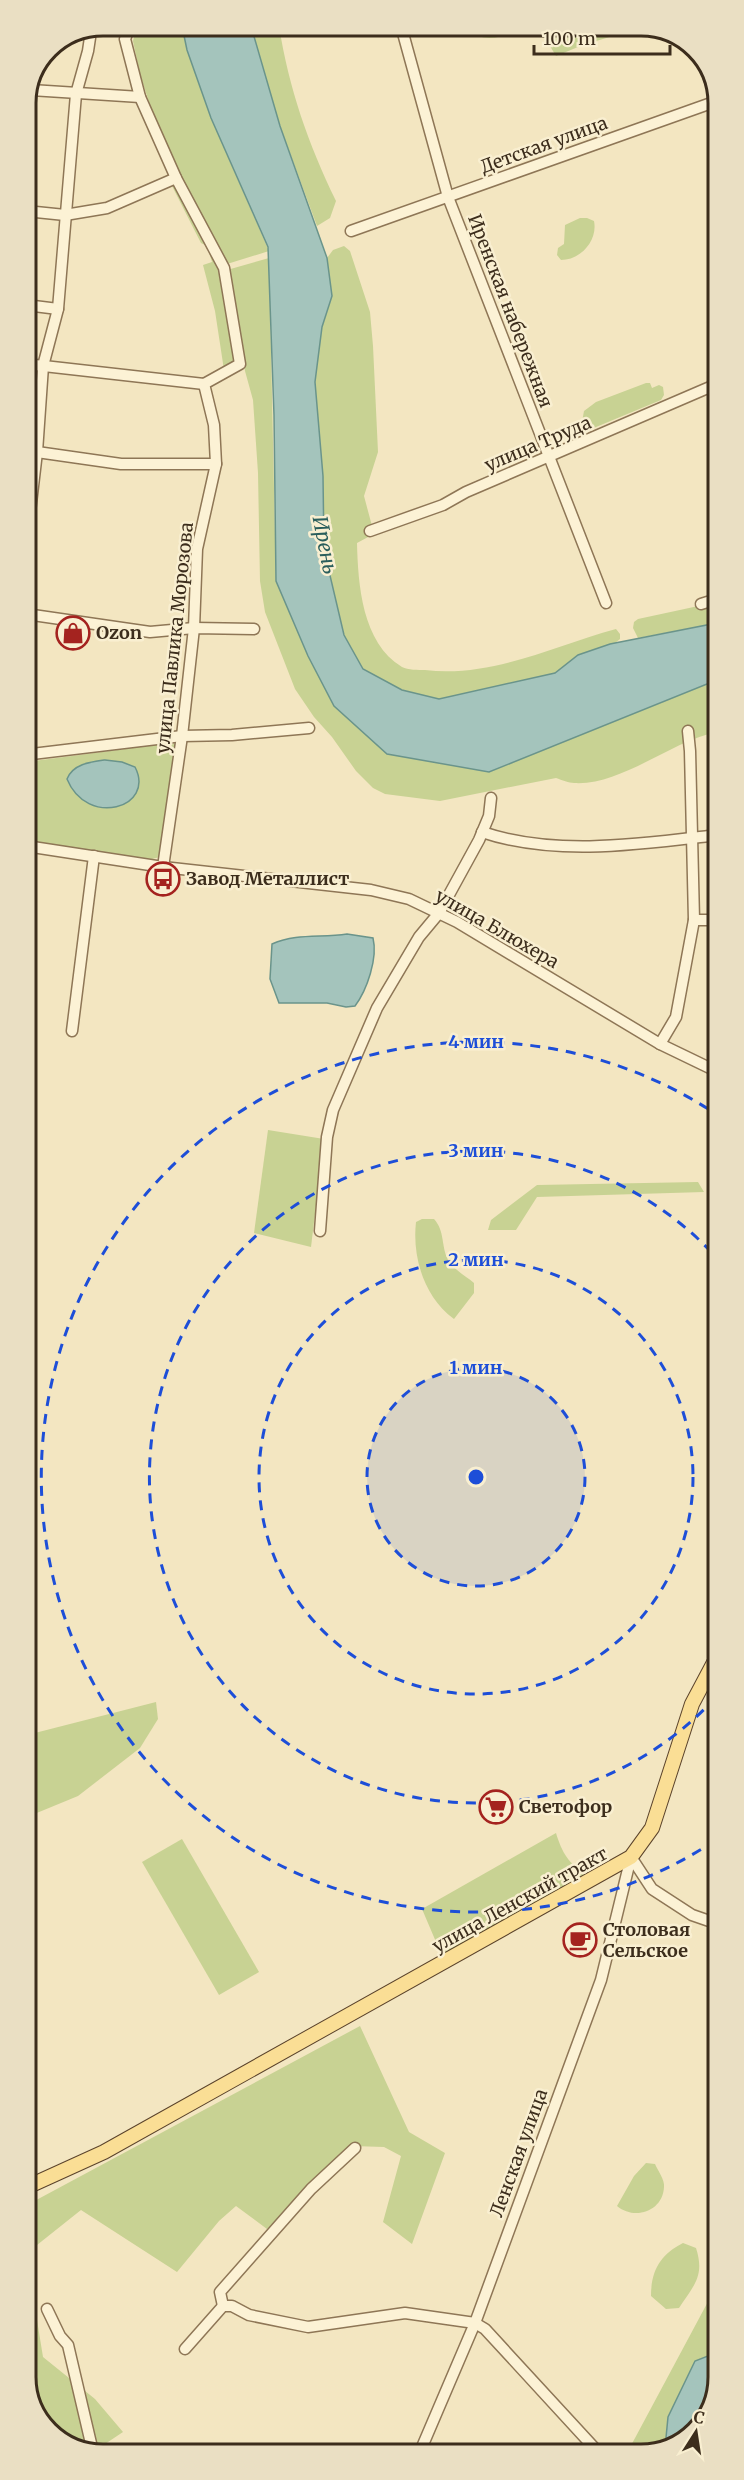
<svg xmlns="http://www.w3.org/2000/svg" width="744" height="2480" viewBox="0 0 744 2480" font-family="Merriweather,serif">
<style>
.green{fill:#c8d293}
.water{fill:#a4c4bc;stroke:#6a948b;stroke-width:1.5}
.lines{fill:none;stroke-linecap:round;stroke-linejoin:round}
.minor-casing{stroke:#8e7656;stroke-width:13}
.major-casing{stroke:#5b432b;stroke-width:16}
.minor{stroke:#fcf2d5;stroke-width:10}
.major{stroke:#fade95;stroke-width:14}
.ring{fill:none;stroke:#1d4ed8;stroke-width:3;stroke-dasharray:10 8}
.labels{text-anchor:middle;stroke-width:5;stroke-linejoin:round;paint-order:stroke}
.street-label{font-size:18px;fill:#3c2d1c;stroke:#f9efd1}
.poi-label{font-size:18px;font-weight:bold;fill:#3c2d1c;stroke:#f9efd1;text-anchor:start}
.water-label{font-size:20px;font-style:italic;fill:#2a5e5c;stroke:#f9efd1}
.rim{fill:none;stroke:#3c2d1c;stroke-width:3}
.centre{fill:#1d4ed8;stroke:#f9efd1;stroke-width:3}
.ring-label{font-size:18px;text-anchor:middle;font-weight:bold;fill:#1d4ed8;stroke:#f9efd1;stroke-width:5;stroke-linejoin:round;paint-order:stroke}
</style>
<rect width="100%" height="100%" fill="#f3e6c1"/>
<g class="green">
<polygon points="137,26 182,26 187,50 211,118 269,251 227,264 184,187 153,115 140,74 133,41"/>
<path d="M251 26H279C289 89 308 143 336 201L330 218 317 226 280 126Z"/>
<path d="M474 26H517C507 36 492 41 478 36Z"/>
<polygon points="579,26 646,26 583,45 556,56 550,46 551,38 555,36 565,38 575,34"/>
<polygon points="173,183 222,270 237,358 224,370 215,311 203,265 212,262 207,246 201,243 172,186"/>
<path d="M580 218H587L594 221C598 240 581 260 561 260L557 255 558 248 564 244 565 225Z"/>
<path d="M344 246 350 251 370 312 373 346 378 452 364 496 372 526 367 529 370 536 357 543C358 584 362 643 402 667 408 670 418 670 425 670 491 678 554 646 616 629L620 634V639L615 643 578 655 555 673 439 699 402 690 363 669 344 635 324 550 323 476 315 382 322 327 332 296 327 258 333 250Z"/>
<path d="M269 258 276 581 308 656 334 706 387 754 489 772 717 680V732C671 741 621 786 574 783 569 783 562 780 556 778L440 801 385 794 373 788 356 771 332 737 314 717 295 689 265 612 260 581 258 473 253 400 245 371 227 270Z"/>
<polygon points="646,383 650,383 652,388 659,385 663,387 664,395 661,400 572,437 570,433 572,428 582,422 584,411 596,402"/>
<polygon points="717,602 717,623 638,638 633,628 634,622 638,619"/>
<polygon points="167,741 175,744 176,753 160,857 152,859 99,854 26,842 26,762 125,749"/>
<polygon points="268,1130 324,1139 311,1247 254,1233"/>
<polygon points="698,1182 704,1192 537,1197 516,1230 488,1230 491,1220 537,1185"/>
<path d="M422 1219H434C445 1231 441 1246 448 1260 454 1270 466 1276 474 1283V1293L454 1319C424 1297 412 1257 416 1222Z"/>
<polygon points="156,1702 158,1719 140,1748 78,1796 27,1817 27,1735"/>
<path d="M556 1833C562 1853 569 1864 586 1874L450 1953 442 1956 422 1909Z"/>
<polygon points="182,1839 259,1972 219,1995 142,1862"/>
<polygon points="360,2026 409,2132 445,2153 412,2244 383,2222 401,2156 384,2147 352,2146 267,2229 236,2206 219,2221 177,2272 81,2210 32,2249 37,2320 43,2357 95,2399 123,2432 93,2452 52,2435 27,2392 27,2205"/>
<path d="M646 2163 655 2164C658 2171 665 2180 664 2187 663 2211 635 2221 617 2206L634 2176Z"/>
<path d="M683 2243 696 2248C705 2276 694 2285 679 2308L666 2309 651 2296C651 2270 661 2254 683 2243Z"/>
<polygon points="718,2283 718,2352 695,2361 668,2417 665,2448 656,2453 627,2453"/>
</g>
<g class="water">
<polygon points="182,26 251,26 280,126 327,258 332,296 322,327 315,382 323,476 324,550 344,635 363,669 402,690 439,699 555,673 578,655 610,644 717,623 717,680 489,772 387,754 334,706 308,656 276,581 274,415 268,247 211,118 187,50"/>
<path d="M105 760 122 762 135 767C156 808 87 828 67 779 73 764 90 762 105 760Z"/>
<path d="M347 934 373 938C378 958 367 990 355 1006L346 1007 327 1003H279L270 979 272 944C297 933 320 938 347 934Z"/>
<polygon points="718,2352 718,2377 702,2424 665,2448 668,2417 695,2361"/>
</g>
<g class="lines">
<g class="minor-casing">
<g id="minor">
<polyline points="130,26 125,39 140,97 176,178 224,268 240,364 204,384 214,425 216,464 197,549 194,628 182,736 163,867"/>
<polyline points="401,26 448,197 606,603"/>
<polyline points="31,90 140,97"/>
<polyline points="26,211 65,215 107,208 176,178"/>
<polyline points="351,231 717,101 706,69"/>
<polyline points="26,305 58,309"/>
<polyline points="26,364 204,384"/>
<polyline points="37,452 121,464 216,464"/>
<polyline points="370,531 443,505 466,492 717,384"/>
<polyline points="26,546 37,452 43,366 58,309 76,94 88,51 91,31"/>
<polyline points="701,604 717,599"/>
<polyline points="26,614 150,632 194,628 254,629"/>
<polyline points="26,749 32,754 182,736 232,735 309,728"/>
<path d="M482 832C556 857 641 844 717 835"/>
<polyline points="26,846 163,867 371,890 409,899 457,922 660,1044 718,1072"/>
<polyline points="694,920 718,920"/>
<polyline points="72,1031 94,856"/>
<polyline points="660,1044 676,1017 694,920 690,751 688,731"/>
<polyline points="320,1231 327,1137 333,1110 377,1008 419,937 439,913 479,840 489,816 491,798"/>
<polyline points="631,1857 652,1889 692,1915 718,1924"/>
<polyline points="223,2306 220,2292 311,2189 355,2148"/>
<polyline points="47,2309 60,2336 68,2345 93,2452"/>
<polyline points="185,2349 223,2306 232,2306 249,2315 308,2327 405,2313 475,2323 485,2329 599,2453"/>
<polyline points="419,2454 475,2323 601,1980 631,1857"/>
</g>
</g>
<g class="major-casing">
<polyline id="major" points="27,2187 104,2152 631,1857 652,1828 692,1704 718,1655"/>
</g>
<use href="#minor" class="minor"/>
<use href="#major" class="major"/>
</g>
<circle cx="476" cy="1477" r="109" fill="#1d4ed8" fill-opacity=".12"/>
<g class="ring">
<circle cx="476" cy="1477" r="109"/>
<circle cx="476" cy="1477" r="217"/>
<path d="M716 1697A326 326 0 1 1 716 1257"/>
<path d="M716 1840A435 435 0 1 1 716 1114"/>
</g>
<defs>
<g id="shop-ring" transform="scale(1.725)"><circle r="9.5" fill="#f9efd1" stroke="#a4231f" stroke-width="1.5"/><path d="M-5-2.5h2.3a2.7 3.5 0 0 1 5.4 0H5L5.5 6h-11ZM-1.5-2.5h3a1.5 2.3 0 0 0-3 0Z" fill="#a4231f"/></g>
<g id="bus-ring" transform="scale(1.725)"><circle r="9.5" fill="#f9efd1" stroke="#a4231f" stroke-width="1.5"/><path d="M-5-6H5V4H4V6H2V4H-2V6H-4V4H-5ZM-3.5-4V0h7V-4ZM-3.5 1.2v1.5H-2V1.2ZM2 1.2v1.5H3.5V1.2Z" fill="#a4231f"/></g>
<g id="supermarket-ring" transform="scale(1.725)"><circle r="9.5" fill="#f9efd1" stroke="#a4231f" stroke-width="1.5"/><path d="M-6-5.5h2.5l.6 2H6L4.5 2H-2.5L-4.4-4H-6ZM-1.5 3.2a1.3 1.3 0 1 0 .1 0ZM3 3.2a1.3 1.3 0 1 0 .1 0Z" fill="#a4231f"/></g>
<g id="cafe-ring" transform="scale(1.725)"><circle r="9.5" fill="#f9efd1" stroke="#a4231f" stroke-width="1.5"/><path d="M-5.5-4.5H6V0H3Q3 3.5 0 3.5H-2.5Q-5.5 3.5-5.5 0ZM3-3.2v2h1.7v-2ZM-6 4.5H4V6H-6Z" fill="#a4231f"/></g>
</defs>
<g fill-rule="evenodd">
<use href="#shop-ring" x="73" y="633"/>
<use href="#bus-ring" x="163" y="879"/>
<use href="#supermarket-ring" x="496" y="1807"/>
<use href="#cafe-ring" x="580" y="1940"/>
</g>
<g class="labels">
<g class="street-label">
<text transform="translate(544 145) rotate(-20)" y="6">Детская улица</text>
<text transform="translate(510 311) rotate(69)" y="6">Иренская набережная</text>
<text transform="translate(538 444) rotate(-23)" y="6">улица Труда</text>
<text transform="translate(175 638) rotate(-84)" y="6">улица Павлика Морозова</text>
<text transform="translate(497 929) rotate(30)" y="6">улица Блюхера</text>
<text transform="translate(520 1900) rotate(-29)" y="6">улица Ленский тракт</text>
<text transform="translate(519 2153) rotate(-70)" y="6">Ленская улица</text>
</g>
<g class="poi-label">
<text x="96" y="639">Ozon</text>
<text x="186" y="885">Завод Металлист</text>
<text x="519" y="1813">Светофор</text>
<text x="603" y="1936">Столовая<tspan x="603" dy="21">Сельское</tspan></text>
</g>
<g class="water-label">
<text transform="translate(325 545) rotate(79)" y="7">Ирень</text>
</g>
</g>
<path d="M0 0H744V2480H0ZM103 36H641A67 67 0 0 1 708 103V2377A67 67 0 0 1 641 2444H103A67 67 0 0 1 36 2377V103A67 67 0 0 1 103 36Z" fill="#eadfc3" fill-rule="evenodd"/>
<path class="rim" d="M103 36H641A67 67 0 0 1 708 103V2377A67 67 0 0 1 641 2444H103A67 67 0 0 1 36 2377V103A67 67 0 0 1 103 36Z"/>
<circle cx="476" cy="1477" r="9" class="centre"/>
<g class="ring-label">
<text x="476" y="1048">4 мин</text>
<text x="476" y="1157">3 мин</text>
<text x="476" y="1266">2 мин</text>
<text x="476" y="1374">1 мин</text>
</g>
<g transform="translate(696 2432) rotate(12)" stroke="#f9efd1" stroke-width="4.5" paint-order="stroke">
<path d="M0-4.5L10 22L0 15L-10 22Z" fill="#3c2d1c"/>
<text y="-9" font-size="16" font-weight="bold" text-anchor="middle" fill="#3c2d1c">С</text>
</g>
<path d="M534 45v9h136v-9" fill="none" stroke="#3c2d1c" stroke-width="3"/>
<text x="543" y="45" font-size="18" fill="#3c2d1c" stroke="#f9efd1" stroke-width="4.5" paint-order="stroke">100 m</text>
</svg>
